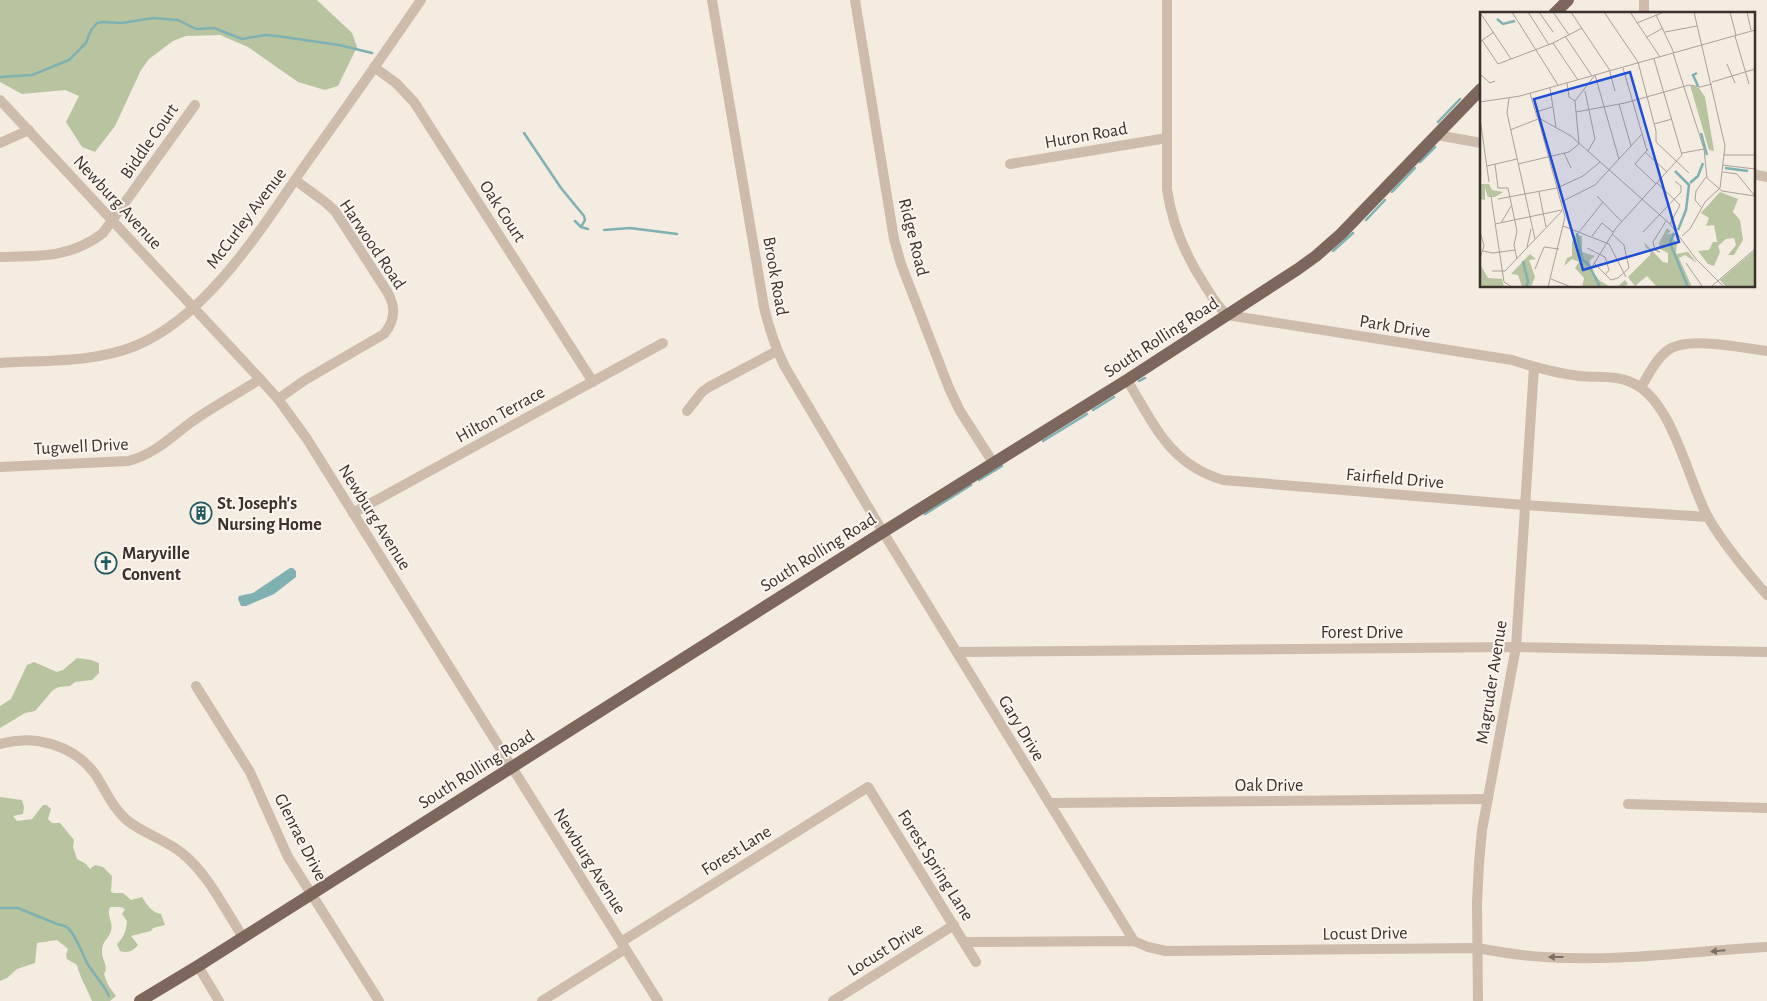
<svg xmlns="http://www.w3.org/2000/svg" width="1767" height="1001" viewBox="0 0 1767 1001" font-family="'Alegreya Sans',sans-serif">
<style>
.green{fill:#b8c4a0}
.water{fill:#7fb0b2}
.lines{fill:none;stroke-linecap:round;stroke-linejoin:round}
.stream{stroke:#7fb0b2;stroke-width:2.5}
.street{stroke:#cdbbac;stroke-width:10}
.primary{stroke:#7d675c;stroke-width:12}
.oneway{fill:#7d6f65}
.labels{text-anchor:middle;stroke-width:4;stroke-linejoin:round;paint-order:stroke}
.street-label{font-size:18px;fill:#3b302b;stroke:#fbf5ee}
.poi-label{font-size:18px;font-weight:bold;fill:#3b302b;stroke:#fbf5ee;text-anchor:start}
.inset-river{fill:none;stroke:#7fb0b2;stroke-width:2.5}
.inset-road{fill:none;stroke:#aaa098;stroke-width:1}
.view{fill:#1d4ed8;fill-opacity:0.15;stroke:#1d4ed8;stroke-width:2.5}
.inset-edge{fill:none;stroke:#3b302b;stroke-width:2.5}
</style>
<rect width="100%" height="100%" fill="#f4ebe1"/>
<g class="green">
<polygon points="0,0 317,0 352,33 357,47 338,86 325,90 298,82 248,47 220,35 186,36 173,41 149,59 141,70 115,126 95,152 82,147 66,122 79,96 65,90 22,94 0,82"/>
<polygon points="77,658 91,660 99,663 99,673 92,680 75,682 70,686 59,687 53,690 35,711 25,713 0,728 0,706 11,699 27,665 34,662 57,672 63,670"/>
<path d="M0 797 22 800 24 807 23 814 13 816 17 821 32 819 43 805H47L51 809 48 819 52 823H60L74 840 73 847 77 859 86 864 90 869 95 865 103 867 112 876 111 892 114 893H123L131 900 142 897C147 905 151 912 161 914L165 925 153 928 151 931 131 936 138 945C132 952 128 953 120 951L117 944C124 937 126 932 127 921L122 914 125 909 121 907H110C106 915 114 923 111 931 109 939 101 942 102 952 102 960 109 967 104 974L108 985 116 996 110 1001H92C87 988 80 978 77 965L67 959 66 955 68 949 57 940 37 943 35 963 17 969 7 978 0 981Z"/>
</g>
<polygon class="water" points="290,568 293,568 296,571 296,577 274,594 246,606 241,606 238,599 239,596 253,593"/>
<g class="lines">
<g class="stream">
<polyline points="0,77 32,75 69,60 86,43 91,30 97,23 103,22 122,23 153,18 178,20 196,29 214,28 242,39 265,35 277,36 339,45 372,53"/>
<polyline points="1438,122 1460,99"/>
<polyline points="524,133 561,188 584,216 585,220 581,227"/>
<polyline points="1420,162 1435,147"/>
<polyline points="1392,192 1415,168"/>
<polyline points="1366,220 1385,200"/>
<polyline points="575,221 581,227 588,229"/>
<polyline points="604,230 630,228 677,234"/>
<polyline points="1333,251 1353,233"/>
<polyline points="1139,381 1145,378"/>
<polyline points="1093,410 1114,397"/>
<polyline points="1043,441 1087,414"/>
<polyline points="979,480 1002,466"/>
<polyline points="925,514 971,485"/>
<path d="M0 908H18L57 924C61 925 64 925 68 928 77 937 81 951 87 963 94 975 103 983 109 996"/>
</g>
<g class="street">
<path d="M712 0 764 307C769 328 775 347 785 367L883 532 1134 941"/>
<polyline points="855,0 894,239 901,264 949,388 960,411 994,464"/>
<path d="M1167 0V189C1172 225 1186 257 1206 287 1212 297 1218 307 1227 315L1512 360C1534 367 1556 373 1579 376 1595 378 1613 375 1628 381 1673 396 1687 481 1709 519 1725 546 1746 571 1767 595"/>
<polyline points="1644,14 1644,0"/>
<polyline points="374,67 396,83 414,102 593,382"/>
<polyline points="0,100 260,379 278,399 307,439 658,1001"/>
<polyline points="1437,135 1481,143"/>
<polyline points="0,143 29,130"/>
<polyline points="1010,164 1167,138"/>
<polyline points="1753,174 1767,177"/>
<path d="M0 257C39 256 71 258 103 233L195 105"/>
<path d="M0 363C44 360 93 363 135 346 209 316 264 224 308 161 346 108 384 54 421 0"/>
<path d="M1127 380C1154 424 1169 464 1223 480L1524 505 1708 517"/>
<path d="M1641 387C1649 374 1656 359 1668 350 1689 336 1742 348 1767 351"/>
<path d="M278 399 305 380 384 334C395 321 396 308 388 293L335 211 325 202 295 180"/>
<polyline points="687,411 702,392 709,387 777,351"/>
<path d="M0 467 128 461C153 455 170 438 190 423 212 407 237 394 260 379"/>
<polyline points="353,513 663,343"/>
<polyline points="957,652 1516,647 1767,652"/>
<polyline points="196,686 250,772 288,857 379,1001"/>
<path d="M0 744C34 734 74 745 95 774 105 789 113 809 128 821 144 834 167 840 183 854 208 874 225 910 243 937"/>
<polyline points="1049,803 1488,799"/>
<polyline points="1628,804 1767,808"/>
<polyline points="621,942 868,787 976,962"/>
<path d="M965 942 1134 941 1148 947 1166 951 1477 948C1499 952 1522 956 1545 957 1619 962 1693 951 1767 947"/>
<polyline points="198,966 219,1001"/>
<polyline points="542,1001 625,949"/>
<polyline points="833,1001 954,925"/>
<polyline points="1478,1001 1477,903 1479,863 1482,830 1516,647 1534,367"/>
</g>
<g class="primary">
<polyline points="1554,14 1568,0"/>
<polyline points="140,1001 198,966 883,532 1127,380 1298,269 1316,256 1341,234 1481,89"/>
</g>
</g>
<defs><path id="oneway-solid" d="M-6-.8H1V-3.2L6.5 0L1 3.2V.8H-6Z" transform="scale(1.25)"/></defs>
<g class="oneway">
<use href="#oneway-solid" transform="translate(1718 951) rotate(175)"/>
<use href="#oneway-solid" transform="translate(1556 957) rotate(180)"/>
</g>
<defs>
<g id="building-ring" transform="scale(1.125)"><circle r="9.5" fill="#fbf5ee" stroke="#1f5a5e" stroke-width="1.5"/><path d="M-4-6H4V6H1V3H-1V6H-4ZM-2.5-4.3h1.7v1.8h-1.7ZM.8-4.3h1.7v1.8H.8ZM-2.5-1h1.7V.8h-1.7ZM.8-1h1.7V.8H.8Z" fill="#1f5a5e"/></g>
<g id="church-ring" transform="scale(1.125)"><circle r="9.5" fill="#fbf5ee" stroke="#1f5a5e" stroke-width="1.5"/><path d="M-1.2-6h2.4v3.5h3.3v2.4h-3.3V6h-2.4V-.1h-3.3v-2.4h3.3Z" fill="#1f5a5e"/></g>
</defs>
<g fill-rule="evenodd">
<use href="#building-ring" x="201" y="513"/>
<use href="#church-ring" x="106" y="563"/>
</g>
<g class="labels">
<g class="street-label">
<text transform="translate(1086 135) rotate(-10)" y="6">Huron Road</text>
<text transform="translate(149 141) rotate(-55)" y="6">Biddle Court</text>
<text transform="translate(118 202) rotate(47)" y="6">Newburg Avenue</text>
<text transform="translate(503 211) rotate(57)" y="6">Oak Court</text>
<text transform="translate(246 218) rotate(-53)" y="6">McCurley Avenue</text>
<text transform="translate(914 237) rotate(76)" y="6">Ridge Road</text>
<text transform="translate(373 244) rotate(56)" y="6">Harwood Road</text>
<text transform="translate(776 276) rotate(80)" y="6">Brook Road</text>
<text transform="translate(1395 326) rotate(9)" y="6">Park Drive</text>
<text transform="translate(1161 337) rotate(-33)" y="6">South Rolling Road</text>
<text transform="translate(500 414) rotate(-29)" y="6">Hilton Terrace</text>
<text transform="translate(81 446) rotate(-3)" y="6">Tugwell Drive</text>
<text transform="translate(1395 478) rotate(5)" y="6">Fairfield Drive</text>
<text transform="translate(375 517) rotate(58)" y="6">Newburg Avenue</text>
<text transform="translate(818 552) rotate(-32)" y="6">South Rolling Road</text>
<text x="1362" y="638">Forest Drive</text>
<text transform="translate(1491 682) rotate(-81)" y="6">Magruder Avenue</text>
<text transform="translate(1022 728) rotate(59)" y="6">Gary Drive</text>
<text transform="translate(476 769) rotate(-32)" y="6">South Rolling Road</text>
<text x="1269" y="791">Oak Drive</text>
<text transform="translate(301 837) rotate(63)" y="6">Glenrae Drive</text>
<text transform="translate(736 850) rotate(-32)" y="6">Forest Lane</text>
<text transform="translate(590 861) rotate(58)" y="6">Newburg Avenue</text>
<text transform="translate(936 865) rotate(58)" y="6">Forest Spring Lane</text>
<text transform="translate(1365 933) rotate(-1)" y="6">Locust Drive</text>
<text transform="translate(885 949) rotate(-32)" y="6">Locust Drive</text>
</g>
<g class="poi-label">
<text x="217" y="509">St. Joseph's<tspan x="217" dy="21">Nursing Home</tspan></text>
<text x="122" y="559">Maryville<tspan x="122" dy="21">Convent</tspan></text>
</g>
</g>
<g transform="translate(1480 12)">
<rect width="275" height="275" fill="#f4ebe1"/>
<path d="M210 73 219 76 225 85 234 139 229 138ZM0 172H9L12 178 23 180 15 185H8L5 176V188L0 187ZM240 180 258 187 253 200 260 208 263 228 254 243H248L256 233 254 226 246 227 238 234 234 213 226 214 229 206 221 201ZM187 216 191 219 187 222 197 221 192 226 197 231 196 242 208 240 217 251 205 243 199 246 212 275H177L167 264 155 274 148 265 170 243 171 238 166 236 164 230 183 250 188 251V241L180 237 179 231ZM96 223 102 224V240L115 244 110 248V256L119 268 129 274 137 275 145 268 148 272 144 275H102L104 266 95 256 99 250 92 247 84 254 87 246 92 244V230ZM233 230H237L240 240 234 254 228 252 218 239 229 238ZM275 238V275H246L240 268ZM50 242 56 247 49 248 55 265 51 275H42L38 263 31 262ZM0 252 8 266 22 267 24 275H0Z" fill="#b8c4a0"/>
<path class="inset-river" d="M17 7 23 12 35 9M217 61 213 63 218 74M221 121 227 143M245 156 268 159M195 159 209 173 206 198 198 218M210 171 218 164 223 151M97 221 102 247 109 253 120 275M194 221 190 231 208 275M43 249 48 270 46 275"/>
<path class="inset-road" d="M32 0 78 73M48 0 69 33M59 0 73 20M73 0 89 23M91 0 129 57 135 79M124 0 158 50 176 119V130L209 161M150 0 180 45M250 0 256 23M267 0 271 18M1 2 31 47M176 3 194 41M157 11 184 0M185 20 217 14M85 24 112 64M255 24 269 72M167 25 183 16M2 28 18 52 73 31 102 16M1 29 14 20M73 31 98 68M193 41 224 137 227 166 242 179 275 184M247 52 255 71M143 56 167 139M0 62 10 71 15 69M115 63 139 147M232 70 275 57M87 71 89 85 95 89M70 76 76 115M105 79 115 127 108 139M50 81 57 105 91 124 190 212 216 247 244 275M29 86 27 101 55 227M0 90 40 84 275 18M139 92 151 134M56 100 72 95M96 100 145 91 209 73 220 75 232 72M0 106 9 170M58 106 85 205 68 275M174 112 192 107M30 118 58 107M168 137 155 152 176 172M165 140 187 160M84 141 91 156M202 141 224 137M244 143H274M15 152 18 176H28L37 219 34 233 37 247M38 152 89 140 99 132 95 89 115 63M242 153 275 157M7 154 37 147M243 160 257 162 274 183M177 171 200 193 190 212M59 180 66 215M11 184 24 270 32 275M117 184 142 210M18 187 77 176 103 164 120 150M81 190 115 173 162 122M221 195 215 188 216 179 226 165M21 211 31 194M15 212 82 198M83 214 129 232 146 265M0 219 4 234 0 246M99 220 123 190M163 220 201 180V174L195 169M112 224 122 211 133 220M202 224 210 217 225 190 240 176 245 134 214 0M47 235 51 217M107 236 125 245 129 258 125 263M3 239 13 241 35 238M177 239 180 240 175 238 173 230 186 209M114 251 131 268 138 266 149 256 144 233 132 222M206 251 222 274M112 255 136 216 202 143 174 47M55 257 64 235 79 237M12 259H25L82 199M71 267 91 275M232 274 275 237"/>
<path class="view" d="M150 60 199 230 103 258 54 87Z"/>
<rect width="275" height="275" class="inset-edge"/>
</g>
</svg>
